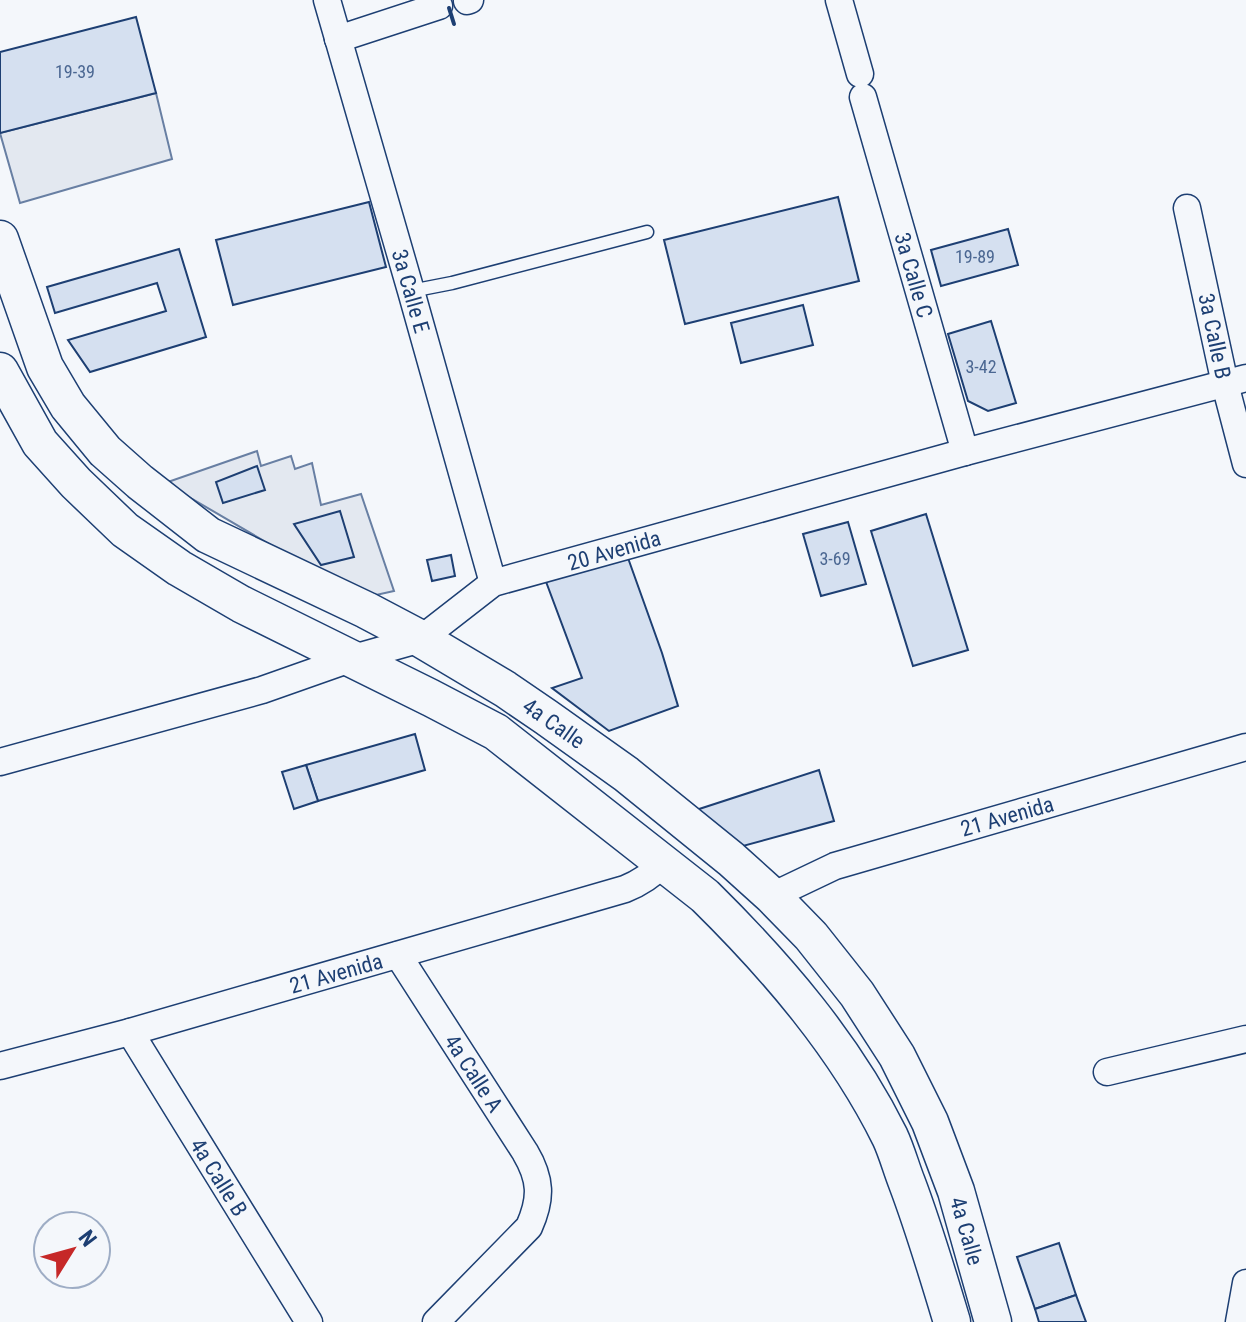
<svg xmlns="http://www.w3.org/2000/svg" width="1246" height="1322" viewBox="0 0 1246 1322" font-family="'Roboto Condensed',sans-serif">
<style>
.parking{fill:#e3e8f0;stroke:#687fa3;stroke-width:2}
.building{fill:#d5e0f0;stroke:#1d3f73;stroke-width:2}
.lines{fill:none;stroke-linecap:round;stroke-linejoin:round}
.service-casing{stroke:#1d3f73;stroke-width:15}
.minor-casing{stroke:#1d3f73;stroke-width:29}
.secondary-casing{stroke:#1d3f73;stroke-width:39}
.service{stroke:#f4f7fb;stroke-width:12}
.minor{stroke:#f4f7fb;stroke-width:26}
.secondary{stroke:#f4f7fb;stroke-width:36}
.wall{stroke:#1d3f73;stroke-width:4}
.labels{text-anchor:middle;stroke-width:6;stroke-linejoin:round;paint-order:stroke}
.number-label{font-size:18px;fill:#4b6792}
.street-label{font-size:22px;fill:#1d3f73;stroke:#f4f7fb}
</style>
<rect width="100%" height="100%" fill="#f4f7fb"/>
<g class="parking">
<polygon points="156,93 172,159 20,203 0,133"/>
<polygon points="257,451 261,466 291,456 295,469 312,463 321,505 361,494 394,591 376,595 324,576 165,483"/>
</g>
<g class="building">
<polygon points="136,17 156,93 0,133 0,52"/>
<polygon points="838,197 859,281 685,324 664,240"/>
<polygon points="369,202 386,267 233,305 216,240"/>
<polygon points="1008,229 1018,265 941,286 931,250"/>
<polygon points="179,249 206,337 90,372 68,340 166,311 157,283 55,313 47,287"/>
<polygon points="803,305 813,345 741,363 731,323"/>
<polygon points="991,321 1016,403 988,411 968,401 948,334"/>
<polygon points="257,466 265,490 223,503 216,482"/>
<polygon points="340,511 354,557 321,565 294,524"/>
<polygon points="926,514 968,650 913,666 871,531"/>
<polygon points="848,522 866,584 821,596 803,534"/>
<polygon points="451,555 455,576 432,581 427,560"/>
<polygon points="628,558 662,653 678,706 609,731 552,688 582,678 545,579"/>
<polygon points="415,734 425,770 318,801 306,765"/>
<polygon points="306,765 318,801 294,809 282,772"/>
<polygon points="819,770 834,821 732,849 693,811"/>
<polygon points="1059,1243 1076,1295 1035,1309 1017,1257"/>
<polygon points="1076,1295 1086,1322 1039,1322 1035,1309"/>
</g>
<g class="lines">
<g class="service-casing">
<polyline id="service" points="411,291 452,283 647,232"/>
</g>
<g class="minor-casing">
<g id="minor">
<polyline points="327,0 411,291 493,583"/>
<polyline points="839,0 860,74"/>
<polyline points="467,1 470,0"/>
<polyline points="338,39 439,6"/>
<polyline points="863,97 965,452"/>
<polyline points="1187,208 1225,384 1246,464"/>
<polyline points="0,762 262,690 350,659 421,639 493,583 965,452 1246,378"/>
<polyline points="772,896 835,866 1246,747"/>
<path d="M398 955 525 1152C541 1179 542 1198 529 1227L436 1322"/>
<polyline points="130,1032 309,1322"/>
<path d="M0 1066 130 1032 625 889C640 883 652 875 664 863"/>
<polyline points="1107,1072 1246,1039"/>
<polyline points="1239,1322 1246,1283"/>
</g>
</g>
<g class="secondary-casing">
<g id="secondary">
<polyline points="0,239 45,367 68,406 105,451 140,482 208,535 366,610 421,639 505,689 546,717 626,774 731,859 772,896 811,936 857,994 897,1056 930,1122 956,1191 993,1322"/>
<path d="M0 371 40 443 76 483 125 530 179 568 241 604 431 698 496 732 705 896C777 967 845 1046 890 1137 897 1152 901 1168 907 1183 924 1228 938 1275 952 1322"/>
</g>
</g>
<use href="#service" class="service"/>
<use href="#minor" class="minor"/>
<use href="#secondary" class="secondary"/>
<polyline class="wall" points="449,8 454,24"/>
</g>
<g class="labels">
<g class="number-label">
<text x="75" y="78">19-39</text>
<text x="975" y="263">19-89</text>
<text x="981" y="373">3-42</text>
<text x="835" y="565">3-69</text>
</g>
<g class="street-label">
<text transform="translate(914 275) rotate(74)" y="8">3a Calle C</text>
<text transform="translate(411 291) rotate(74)" y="8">3a Calle E</text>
<text transform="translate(1215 336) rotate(78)" y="8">3a Calle B</text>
<text transform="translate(614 550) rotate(-16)" y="8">20 Avenida</text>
<text transform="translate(554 723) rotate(35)" y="8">4a Calle</text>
<text transform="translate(1007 816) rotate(-16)" y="8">21 Avenida</text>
<text transform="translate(336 973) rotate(-16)" y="8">21 Avenida</text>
<text transform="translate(474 1073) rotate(57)" y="8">4a Calle A</text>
<text transform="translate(219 1177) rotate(58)" y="8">4a Calle B</text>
<text transform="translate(967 1231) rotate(74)" y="8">4a Calle</text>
</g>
</g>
<g transform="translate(72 1250) rotate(53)"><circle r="38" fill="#f4f7fb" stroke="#9eadc5" stroke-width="2"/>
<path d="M0-6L14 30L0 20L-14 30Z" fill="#c62828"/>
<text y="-12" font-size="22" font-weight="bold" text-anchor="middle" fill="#1d3f73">N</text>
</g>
</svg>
